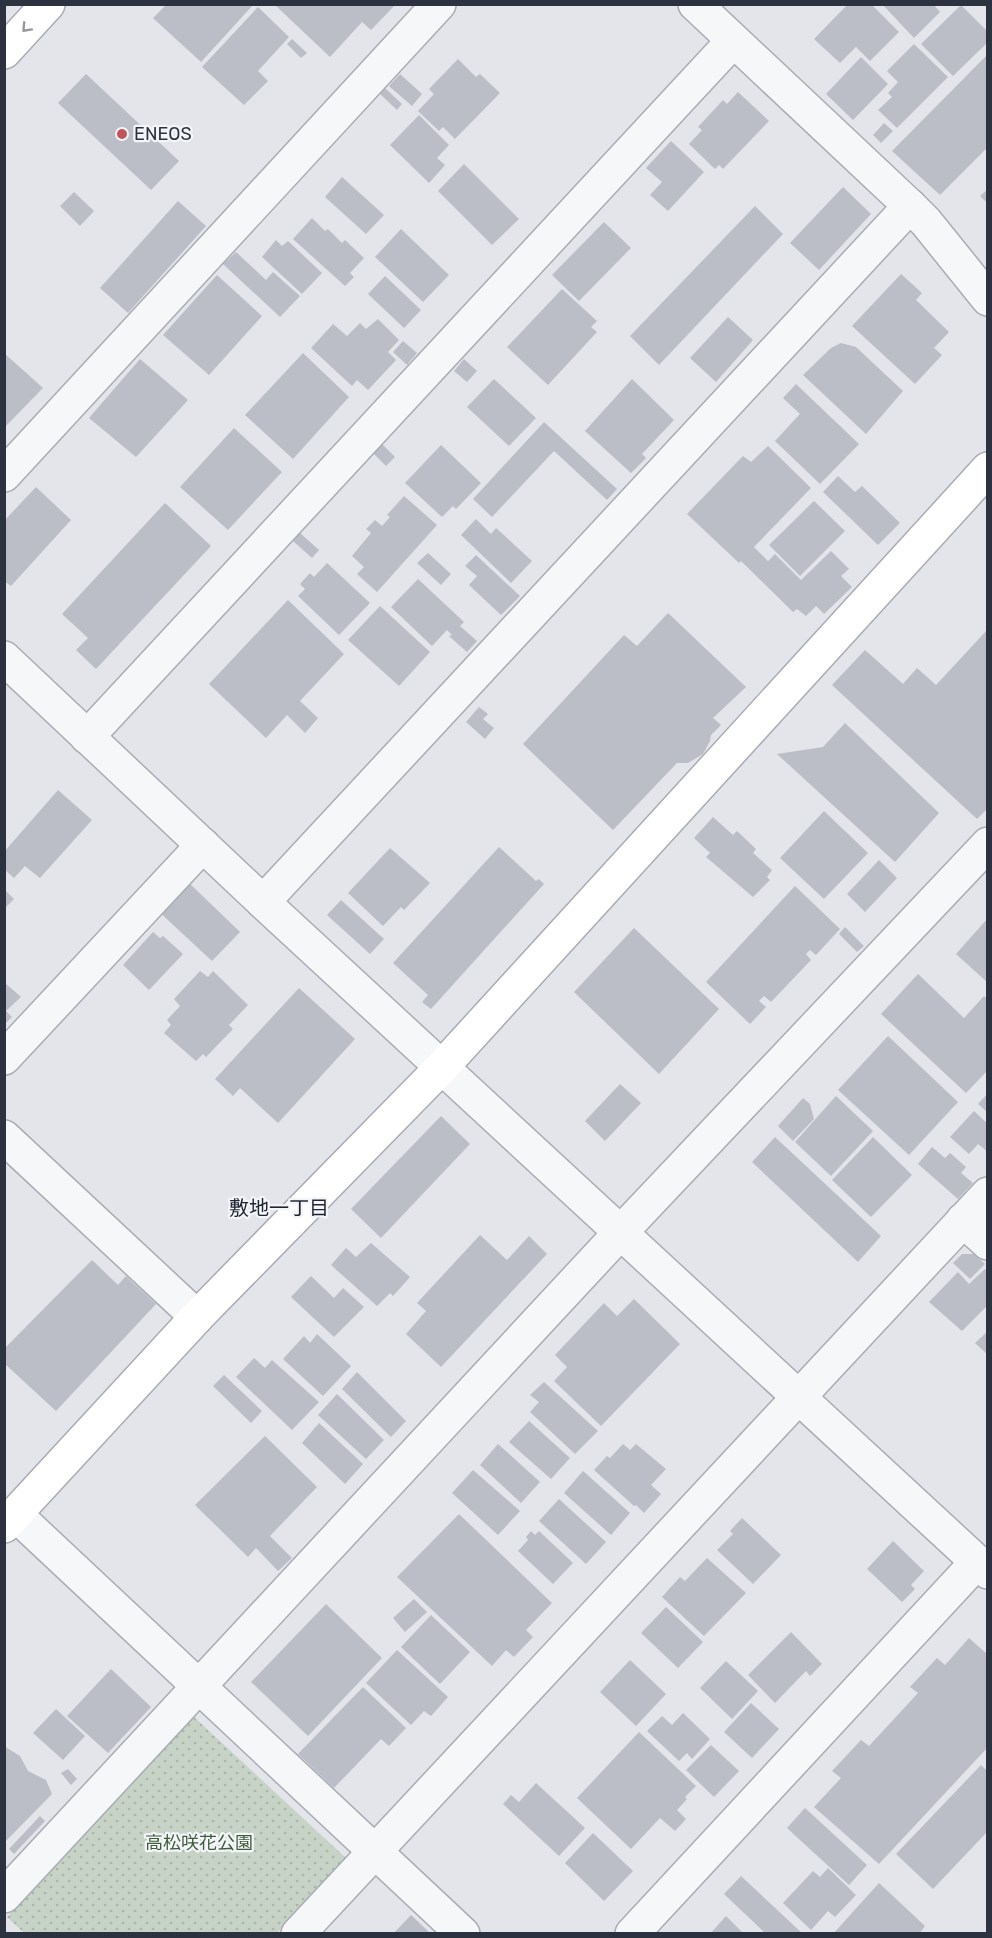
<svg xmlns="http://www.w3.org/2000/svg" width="992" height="1938" viewBox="0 0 992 1938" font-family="Rubik,'Noto Sans JP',sans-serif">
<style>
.park{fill:url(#park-dots)}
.building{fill:#bbbec7}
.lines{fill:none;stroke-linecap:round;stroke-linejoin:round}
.street-casing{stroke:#a9acb4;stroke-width:36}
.secondary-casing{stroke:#a9acb4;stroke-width:36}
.street{stroke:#f6f7f9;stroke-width:33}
.secondary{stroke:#fff;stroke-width:33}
.oneway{stroke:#9698a0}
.poi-dot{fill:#c2555a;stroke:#f3f5f8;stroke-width:2}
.labels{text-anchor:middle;stroke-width:4.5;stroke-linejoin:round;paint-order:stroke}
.poi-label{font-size:18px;fill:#2d3241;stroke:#f3f5f8;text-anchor:start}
.park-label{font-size:18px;fill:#3e5b3b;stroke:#f3f5f8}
.neighbourhood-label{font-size:20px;fill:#1f2332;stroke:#f3f5f8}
</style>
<defs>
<pattern id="park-dots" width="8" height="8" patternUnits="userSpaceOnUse" patternTransform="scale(1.5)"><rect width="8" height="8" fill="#c7d3c6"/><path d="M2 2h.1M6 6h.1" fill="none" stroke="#abb6ab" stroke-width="1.8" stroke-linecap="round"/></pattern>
</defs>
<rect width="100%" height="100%" fill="#e4e5ea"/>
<polygon class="park" points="194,1717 347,1859 277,1933 24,1933 7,1917"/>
<g class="building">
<polygon points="274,4 396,4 371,30 362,22 330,57"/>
<polygon points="848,4 871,4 899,32 870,61 856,47 840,63 814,39"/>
<polygon points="882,4 933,4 940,12 914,38"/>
<polygon points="166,5 253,5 201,62 153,18"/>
<polygon points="961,5 988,32 988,42 953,76 921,44"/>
<polygon points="258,7 289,37 258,71 268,81 244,105 202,67"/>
<polygon points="292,39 307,53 301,58 287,44"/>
<polygon points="914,44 948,77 897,128 878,110 892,97 888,93 898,82 887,71"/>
<polygon points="988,54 988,147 940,195 892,151"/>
<polygon points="861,57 888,84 853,120 826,94"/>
<polygon points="458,59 476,77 480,74 500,93 455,139 443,127 439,131 418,111 434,94 429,89"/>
<polygon points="86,74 179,161 151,190 58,103"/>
<polygon points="400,74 422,94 412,106 389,86"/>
<polygon points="385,88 402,104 397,110 379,93"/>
<polygon points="738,92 769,121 723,169 719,165 715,169 689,144 702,130 698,127 723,100 727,104"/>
<polygon points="419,115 449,145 437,158 445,165 429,183 390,145"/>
<polygon points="884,123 893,131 881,143 873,135"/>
<polygon points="671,141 704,172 668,211 650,195 662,182 646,168"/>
<polygon points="464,164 519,219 492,245 438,191"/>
<polygon points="342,177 384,215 366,234 325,197"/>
<polygon points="843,187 871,214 819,270 790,243"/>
<polygon points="988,189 988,204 980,196"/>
<polygon points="74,192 94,211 80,226 60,206"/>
<polygon points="178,201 206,226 128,313 100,288"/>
<polygon points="755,206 783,234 659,365 630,336"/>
<polygon points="312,218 325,231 328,229 342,243 345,240 364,258 350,273 354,277 345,286 293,239"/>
<polygon points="604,222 631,248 579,301 552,275"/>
<polygon points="401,229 449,275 423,302 375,257"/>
<polygon points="276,240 282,246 288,241 322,273 302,294 262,257"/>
<polygon points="236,252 266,280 273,272 300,296 280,317 223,264"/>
<polygon points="901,274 922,293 916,300 949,332 934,348 942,355 915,384 852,326"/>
<polygon points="217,275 262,316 209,375 163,335"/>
<polygon points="385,276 421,310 404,328 368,294"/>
<polygon points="562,289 597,321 591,327 597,332 548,385 507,347"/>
<polygon points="728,317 753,340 716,382 690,358"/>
<polygon points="378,319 399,340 388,352 396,360 368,390 357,380 352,386 311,348 333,324 347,336 360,323 366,329"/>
<polygon points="403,341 417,353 407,365 393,352"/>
<polygon points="841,343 856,347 903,391 866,434 803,375 831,348"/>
<polygon points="4,353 43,388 4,428"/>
<polygon points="303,353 349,397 293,459 245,415"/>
<polygon points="140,359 188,400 136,457 89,418"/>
<polygon points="464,359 477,371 467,382 454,371"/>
<polygon points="494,379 536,418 509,446 467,407"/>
<polygon points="632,379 674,420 642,454 646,458 631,473 585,431"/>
<polygon points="796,384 859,444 820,484 775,441 800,414 783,398"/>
<polygon points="544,422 617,489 607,500 554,451 492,517 473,499"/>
<polygon points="234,428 282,472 228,530 180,487"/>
<polygon points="378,440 395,457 386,466 370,450"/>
<polygon points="441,445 481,483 456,509 453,506 442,517 405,483"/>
<polygon points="768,446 811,488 754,547 768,561 775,554 801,580 831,551 849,569 841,576 852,587 824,614 816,606 806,616 797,609 793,612 741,561 739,563 687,514 743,456 751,462"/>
<polygon points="838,476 855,492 862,486 900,523 878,545 823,492"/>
<polygon points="36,487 71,520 11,586 4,581 4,521"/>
<polygon points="404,496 437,525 377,592 357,574 364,567 352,556 371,533 366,529 375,520 382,526 390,517 387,515"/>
<polygon points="814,501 845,531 800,576 769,545"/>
<polygon points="165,503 211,546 96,669 76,650 88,638 62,614"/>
<polygon points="476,519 491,534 496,528 532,561 511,583 461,535"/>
<polygon points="300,533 319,550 312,558 293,541"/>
<polygon points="428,553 451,574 441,585 417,563"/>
<polygon points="476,555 520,596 501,615 469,585 477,576 465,566"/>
<polygon points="327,563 370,603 339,635 298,596 305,589 300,584 310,573 314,577"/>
<polygon points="418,579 464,622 460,626 477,641 467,652 449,636 452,635 447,630 432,646 391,607"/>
<polygon points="288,600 344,654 300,701 318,718 305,733 287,715 266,738 209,684"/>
<polygon points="380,606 430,652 399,686 348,640"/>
<polygon points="668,613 746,687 713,718 721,725 711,735 710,741 703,754 688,763 677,763 613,830 523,744 624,635 637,646"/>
<polygon points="988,629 988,808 977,819 832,685 865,650 903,684 917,668 936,685"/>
<polygon points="479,707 488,714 483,719 494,728 485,739 466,722"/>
<polygon points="845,723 939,813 895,862 777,754 823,747"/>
<polygon points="58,790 92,820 40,878 25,866 14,878 4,869 4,852"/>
<polygon points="824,811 868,853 824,899 780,858"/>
<polygon points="713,817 733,835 737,831 756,849 753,853 772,870 767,877 770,880 753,897 706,857 710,853 694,838"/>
<polygon points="499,847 536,881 539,879 544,884 431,1009 422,1002 428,995 393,963"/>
<polygon points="390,848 430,883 404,910 401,907 383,926 348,893"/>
<polygon points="879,860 897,878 865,912 847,894"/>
<polygon points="185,879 240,932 212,961 156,909"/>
<polygon points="795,886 840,929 816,955 810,950 806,954 811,960 771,1002 764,996 759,1001 766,1007 750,1024 706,982"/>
<polygon points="4,889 14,899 4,909"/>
<polygon points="341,900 384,939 370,954 327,915"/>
<polygon points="988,918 988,983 956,954"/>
<polygon points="845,927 864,946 857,952 839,934"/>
<polygon points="634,928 719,1009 659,1074 574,992"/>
<polygon points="153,932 160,938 163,936 183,954 149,990 123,965"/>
<polygon points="200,971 208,977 213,971 248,1005 229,1025 233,1029 206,1057 203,1054 196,1061 164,1033 171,1025 167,1020 180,1006 174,999"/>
<polygon points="918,974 964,1018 984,996 988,999 988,1070 966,1093 881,1014"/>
<polygon points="4,982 21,997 6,1011 12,1017 4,1025"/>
<polygon points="299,988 355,1039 278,1123 240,1088 233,1096 215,1079"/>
<polygon points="888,1036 958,1102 909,1155 838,1090"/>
<polygon points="620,1084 641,1103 605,1141 585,1121"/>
<polygon points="988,1093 988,1113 978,1104"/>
<polygon points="836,1096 873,1131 831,1176 795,1142"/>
<polygon points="803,1098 810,1104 814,1119 793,1141 778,1126"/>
<polygon points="974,1111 988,1124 988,1152 978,1144 969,1154 950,1137"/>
<polygon points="441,1116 470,1144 381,1238 351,1209"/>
<polygon points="775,1137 881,1236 858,1262 752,1162"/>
<polygon points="873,1137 912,1175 871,1217 832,1180"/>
<polygon points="932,1147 945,1158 950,1153 966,1167 961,1173 973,1183 958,1199 918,1164"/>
<polygon points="480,1235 507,1260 529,1236 547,1254 441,1367 406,1334 426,1311 417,1303"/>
<polygon points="371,1243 410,1277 393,1296 390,1293 377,1306 331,1265 346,1248 356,1257"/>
<polygon points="962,1254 974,1254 985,1264 970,1279 953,1263"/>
<polygon points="92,1260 118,1285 126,1276 156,1304 56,1411 4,1363 4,1349"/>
<polygon points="985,1269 988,1272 988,1305 962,1331 929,1302 958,1272 969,1284"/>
<polygon points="311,1276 334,1298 343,1288 364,1307 334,1337 291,1297"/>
<polygon points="634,1299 680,1344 601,1426 554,1381 567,1367 555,1355 604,1303 617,1316"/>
<polygon points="988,1331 988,1355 975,1343"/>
<polygon points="317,1334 351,1366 323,1396 283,1359 304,1336 310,1343"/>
<polygon points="254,1358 265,1368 272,1360 319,1402 292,1430 236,1377"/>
<polygon points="357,1372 406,1421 391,1437 342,1389"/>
<polygon points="224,1375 262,1411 251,1423 213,1386"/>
<polygon points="544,1382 598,1431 575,1454 530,1412 539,1402 530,1395"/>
<polygon points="337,1394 384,1440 366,1459 318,1415"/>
<polygon points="529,1421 570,1458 551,1479 509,1442"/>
<polygon points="319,1423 363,1464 345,1484 302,1443"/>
<polygon points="265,1436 317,1487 270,1536 292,1558 278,1571 256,1548 248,1557 195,1505"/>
<polygon points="498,1444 540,1482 521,1503 480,1465"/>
<polygon points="623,1444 630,1450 636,1444 666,1469 651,1485 661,1494 644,1513 636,1505 634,1506 594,1470 607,1456 610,1458"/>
<polygon points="473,1470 520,1511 498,1535 452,1493"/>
<polygon points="583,1471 630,1513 611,1535 564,1493"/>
<polygon points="559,1499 606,1542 586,1564 539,1521"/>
<polygon points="459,1514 552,1603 526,1630 533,1637 514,1657 506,1650 492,1666 397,1577"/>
<polygon points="742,1518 781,1555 753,1584 717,1550 733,1534 730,1531"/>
<polygon points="531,1531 535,1535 539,1531 573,1563 553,1584 518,1551 528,1540 526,1537"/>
<polygon points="893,1541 924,1571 911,1585 915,1589 902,1602 867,1569"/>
<polygon points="707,1558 746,1593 704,1636 662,1597 680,1577 685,1581"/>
<polygon points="414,1599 427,1612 405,1632 393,1618"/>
<polygon points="326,1604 382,1658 308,1736 251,1682"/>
<polygon points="666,1607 703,1642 678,1668 641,1633"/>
<polygon points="431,1615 470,1652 440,1684 401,1647"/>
<polygon points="791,1632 822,1664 810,1676 806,1671 775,1703 748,1675"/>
<polygon points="969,1638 988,1655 988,1747 879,1864 814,1807 841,1778 832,1771 861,1740 869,1746 918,1693 910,1687 937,1658 945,1665"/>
<polygon points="397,1650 448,1697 431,1716 424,1711 411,1725 366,1683"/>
<polygon points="630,1660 666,1694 636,1726 600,1692"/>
<polygon points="726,1661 758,1691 732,1719 700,1688"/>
<polygon points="111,1669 151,1707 108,1753 67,1716"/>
<polygon points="363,1687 406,1728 389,1746 381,1739 334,1788 298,1754"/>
<polygon points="751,1703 779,1729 752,1758 724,1732"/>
<polygon points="56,1709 85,1736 63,1760 33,1733"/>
<polygon points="683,1713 710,1739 692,1759 687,1753 679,1761 647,1731 662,1716 672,1725"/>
<polygon points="639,1732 696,1786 685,1797 687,1799 677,1810 686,1819 675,1831 660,1818 631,1849 577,1798"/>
<polygon points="711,1745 739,1771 714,1797 686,1770"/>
<polygon points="4,1746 20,1756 28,1771 46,1780 52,1794 4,1843"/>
<polygon points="981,1765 988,1772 988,1831 933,1889 896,1854"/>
<polygon points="68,1769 77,1779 71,1785 61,1773"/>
<polygon points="536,1783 585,1828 559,1856 503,1804 511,1795 519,1802"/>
<polygon points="805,1808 867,1865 849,1885 787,1828"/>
<polygon points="40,1816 45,1821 14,1854 9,1849"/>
<polygon points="593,1833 633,1871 604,1901 565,1863"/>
<polygon points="828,1868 856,1895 835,1917 828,1911 811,1930 783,1903 813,1871 820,1877"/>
<polygon points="741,1876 803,1934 766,1934 724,1894"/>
<polygon points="879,1883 925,1926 919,1934 833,1934"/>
<polygon points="411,1915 431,1934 393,1934"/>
<polygon points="726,1916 744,1934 710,1934"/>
</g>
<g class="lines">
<g class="street-casing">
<g id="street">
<polyline points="695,4 910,206 926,222 988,299"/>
<polyline points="4,475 439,4"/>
<polyline points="4,658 263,902 988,1572"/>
<polyline points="87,737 733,41"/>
<polyline points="263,902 910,206"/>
<polyline points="4,1058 203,845"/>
<polyline points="4,1137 197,1317"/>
<polyline points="963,1220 988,1243"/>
<polyline points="15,1514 463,1934"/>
<polyline points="4,1896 620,1233 988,844"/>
<polyline points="298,1934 988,1194"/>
<polyline points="632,1934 977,1562"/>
</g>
</g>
<g class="secondary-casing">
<g id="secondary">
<polyline points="4,52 48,4"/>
<polyline points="4,1526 197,1317 442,1067 988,469"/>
</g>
</g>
<use href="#street" class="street"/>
<use href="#secondary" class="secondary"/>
</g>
<defs><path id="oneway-chevron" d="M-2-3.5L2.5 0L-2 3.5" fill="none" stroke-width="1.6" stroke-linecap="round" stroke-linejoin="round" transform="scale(1.5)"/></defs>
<use class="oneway" href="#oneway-chevron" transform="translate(26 28) rotate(133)"/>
<circle class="poi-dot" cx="122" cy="134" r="6"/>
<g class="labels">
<g class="poi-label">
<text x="134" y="140">ENEOS</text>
</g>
<g class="park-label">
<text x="199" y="1849">高松咲花公園</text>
</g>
<g class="neighbourhood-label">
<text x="279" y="1215">敷地一丁目</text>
</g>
</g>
<rect width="992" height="1938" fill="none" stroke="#2d3241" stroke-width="12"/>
</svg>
